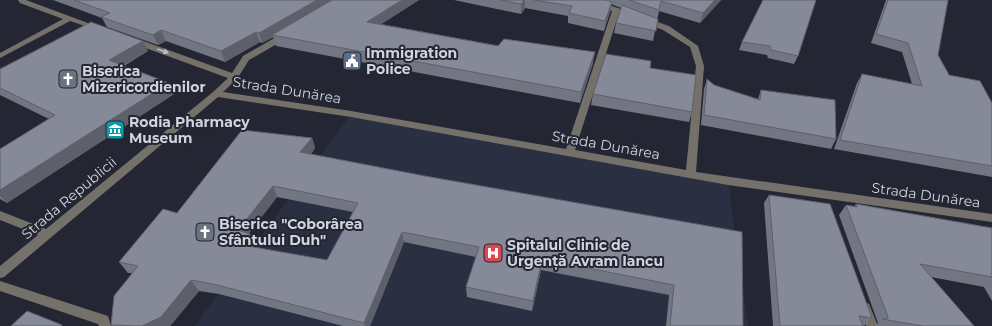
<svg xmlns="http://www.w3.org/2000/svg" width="992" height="326" viewBox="0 0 992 326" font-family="Montserrat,sans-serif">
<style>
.built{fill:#2a2f41}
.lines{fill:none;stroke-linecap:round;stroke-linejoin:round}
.minor{fill:#73716a;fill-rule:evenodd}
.wall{fill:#727683;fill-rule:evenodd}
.shaded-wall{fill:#5d606a}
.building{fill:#858998;stroke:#5d606a;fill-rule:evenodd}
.oneway{fill:#bfc0c6}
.labels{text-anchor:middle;stroke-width:4;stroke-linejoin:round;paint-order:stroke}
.poi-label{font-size:14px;font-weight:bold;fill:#d2d4dd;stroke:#242733;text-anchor:start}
.street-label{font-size:14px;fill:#d2d4dd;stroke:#242733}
</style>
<rect width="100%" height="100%" fill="#242733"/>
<polygon class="built" points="351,114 728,181 748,326 195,326"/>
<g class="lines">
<g class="minor">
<polygon points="18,0 26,0 104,29 100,31 70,21 0,58 0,53 63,19 20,3"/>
<path d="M584 0H595L669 26 698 46 704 66 696 172 992 214V222L728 185 351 117 218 97 4 277 0 278V266L38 235 0 220V211L46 229 213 92 228 78 129 42V38H135L232 73 243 56 283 33H289V37L249 60 237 79 223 92 351 111 566 149 612 11ZM619 13 663 30 690 47 696 66 686 170 575 150Z"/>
<polygon points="0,281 108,316 111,326 99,326 98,324 0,291"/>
<polygon points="865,302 869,304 878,326 866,326 859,308 861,304"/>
</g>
</g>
<g class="wall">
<polygon points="53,0 419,0 381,24 593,63 580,103 276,46 273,37 262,43 260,42 225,62 166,41 158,45 107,27 102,18"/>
<polygon points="454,0 721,0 700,23 659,11 653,41 614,33 616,23 621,8 611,4 610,12 604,31 568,23 568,16 525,8 521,14"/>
<polygon points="763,0 798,56 794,64 768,58 767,55 739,50 742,42"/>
<polygon points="886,0 948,0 938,55 949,75 992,103 992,177 834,149 857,83 862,74 912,84 902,52 871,43"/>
<polygon points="148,51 124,66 174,94 7,203 0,199 0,149 49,119 0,95 0,69"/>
<polygon points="650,68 692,112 689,122 591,105 593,94"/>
<polygon points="707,79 714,85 758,99 761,90 836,139 831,149 701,125 704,89"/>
<path d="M312 138 315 148 311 154 425 176 742 232 743 326H666L669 295 541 270 532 311 467 297 466 287 476 257 404 242 370 326H343L219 294 199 291 170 326H112L111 325 132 273H128L119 262 177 213ZM277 197 353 212 327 260 254 247 256 244 250 234 249 233Z"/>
<polygon points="769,195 872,318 864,326 773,326 764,203"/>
<polygon points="856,204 992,228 992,301 984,287 931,277 974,326 875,326 878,323 839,215 846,205 854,207"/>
</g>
<g class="shaded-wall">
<polygon points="317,0 336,0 272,35 273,37 262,43 259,33"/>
<polygon points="402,0 419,0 369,32 367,22"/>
<polygon points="524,0 525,0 525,8 521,14 521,4"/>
<polygon points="715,0 721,0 700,23 703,13"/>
<polygon points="612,2 610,12 604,31 605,21"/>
<polygon points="161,30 166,41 158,45 153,35"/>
<polygon points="256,32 260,42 225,62 221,51"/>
<polygon points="143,41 148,51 115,70 109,60"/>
<polygon points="595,52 593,63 580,103 581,92"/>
<polygon points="169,83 174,94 7,203 0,196 0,190"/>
<polygon points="312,138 315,148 304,162 300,152"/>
<polygon points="273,186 277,197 244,240 238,230"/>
<polygon points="402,232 404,242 370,326 365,326 364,323"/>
<polygon points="250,234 256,244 248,255 242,245"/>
<polygon points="542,259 541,270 532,311 533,301"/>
<polygon points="191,280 199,291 170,326 142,326"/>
</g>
<g class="building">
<polygon points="74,0 317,0 259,33 256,32 221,51 161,30 153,35 101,17 110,13"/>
<polygon points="332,0 402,0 367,22 498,46 504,39 595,52 581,92 272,35"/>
<polygon points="501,0 524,0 521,4"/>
<polygon points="534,0 606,0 612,2 605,21 569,13 572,6"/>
<polygon points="629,0 715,0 703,13 661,1 659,10"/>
<polygon points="763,0 816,0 798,56 771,50 770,46 742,42"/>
<polygon points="888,0 948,0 938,55 949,75 980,81 992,103 992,166 840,140 862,74 922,86 908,43 876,34"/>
<polygon points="622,5 658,19 656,31 616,23"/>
<polygon points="91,22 143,41 109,60 169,83 0,190 0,149 55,115 0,88 0,69"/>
<polygon points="606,54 651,61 650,68 696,75 692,112 593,94"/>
<polygon points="707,79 714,85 760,100 761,90 835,100 836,139 704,115"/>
<path d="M242 130 312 138 300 152 425 176 742 232 743 326H670L674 285 542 259 533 301 466 287 479 247 402 232 364 323 213 284 191 280 161 317 142 326 111 325 114 296 138 266 119 262 163 209 177 213ZM273 186 358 203 327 260 242 245 250 234 238 230Z"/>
<polygon points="769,195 830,204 872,318 859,316 863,326 780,326"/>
<polygon points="856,204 992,228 992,277 920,264 974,326 923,326 882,319 887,319 888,317 846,205 857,207"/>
<polygon points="27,311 62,325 61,326 11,326"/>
</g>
<defs><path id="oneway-solid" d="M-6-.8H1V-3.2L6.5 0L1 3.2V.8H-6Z"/></defs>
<use class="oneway" href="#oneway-solid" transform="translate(163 51) rotate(20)"/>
<defs>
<g id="civic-square" transform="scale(1)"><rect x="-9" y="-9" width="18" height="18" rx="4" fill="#5c6f8a" stroke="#242733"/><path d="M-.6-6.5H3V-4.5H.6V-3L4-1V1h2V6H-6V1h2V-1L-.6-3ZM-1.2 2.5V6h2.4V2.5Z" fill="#fff"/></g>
<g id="church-square" transform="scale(1)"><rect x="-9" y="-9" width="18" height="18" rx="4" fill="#6b7280" stroke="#242733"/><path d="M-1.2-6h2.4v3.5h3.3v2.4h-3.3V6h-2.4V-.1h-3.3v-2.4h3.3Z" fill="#fff"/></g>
<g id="museum-square" transform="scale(1)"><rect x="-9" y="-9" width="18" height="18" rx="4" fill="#0f9aa8" stroke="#242733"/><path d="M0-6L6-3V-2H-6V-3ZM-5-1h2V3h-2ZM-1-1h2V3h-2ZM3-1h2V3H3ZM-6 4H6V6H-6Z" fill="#fff"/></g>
<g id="hospital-square" transform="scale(1)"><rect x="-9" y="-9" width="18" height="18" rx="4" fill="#e0444e" stroke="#242733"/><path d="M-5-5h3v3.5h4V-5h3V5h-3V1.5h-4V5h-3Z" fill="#fff"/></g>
</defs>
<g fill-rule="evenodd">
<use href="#civic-square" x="352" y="61"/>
<use href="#church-square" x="68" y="79"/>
<use href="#museum-square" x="115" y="130"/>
<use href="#church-square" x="205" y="232"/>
<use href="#hospital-square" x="493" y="253"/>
</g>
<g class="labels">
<g class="poi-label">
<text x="366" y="58">Immigration<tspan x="366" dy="16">Police</tspan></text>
<text x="82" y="76">Biserica<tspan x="82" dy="16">Mizericordienilor</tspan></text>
<text x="129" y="127">Rodia Pharmacy<tspan x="129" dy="16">Museum</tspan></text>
<text x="219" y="229">Biserica "Coborârea<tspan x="219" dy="16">Sfântului Duh"</tspan></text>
<text x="507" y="250">Spitalul Clinic de<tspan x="507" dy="16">Urgență Avram Iancu</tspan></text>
</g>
<g class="street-label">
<text transform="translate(287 90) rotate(9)" y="5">Strada Dunărea</text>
<text transform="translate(606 145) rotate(10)" y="5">Strada Dunărea</text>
<text transform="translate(926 195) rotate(8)" y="5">Strada Dunărea</text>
<text transform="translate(69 198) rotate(-40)" y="5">Strada Republicii</text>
</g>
</g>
</svg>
